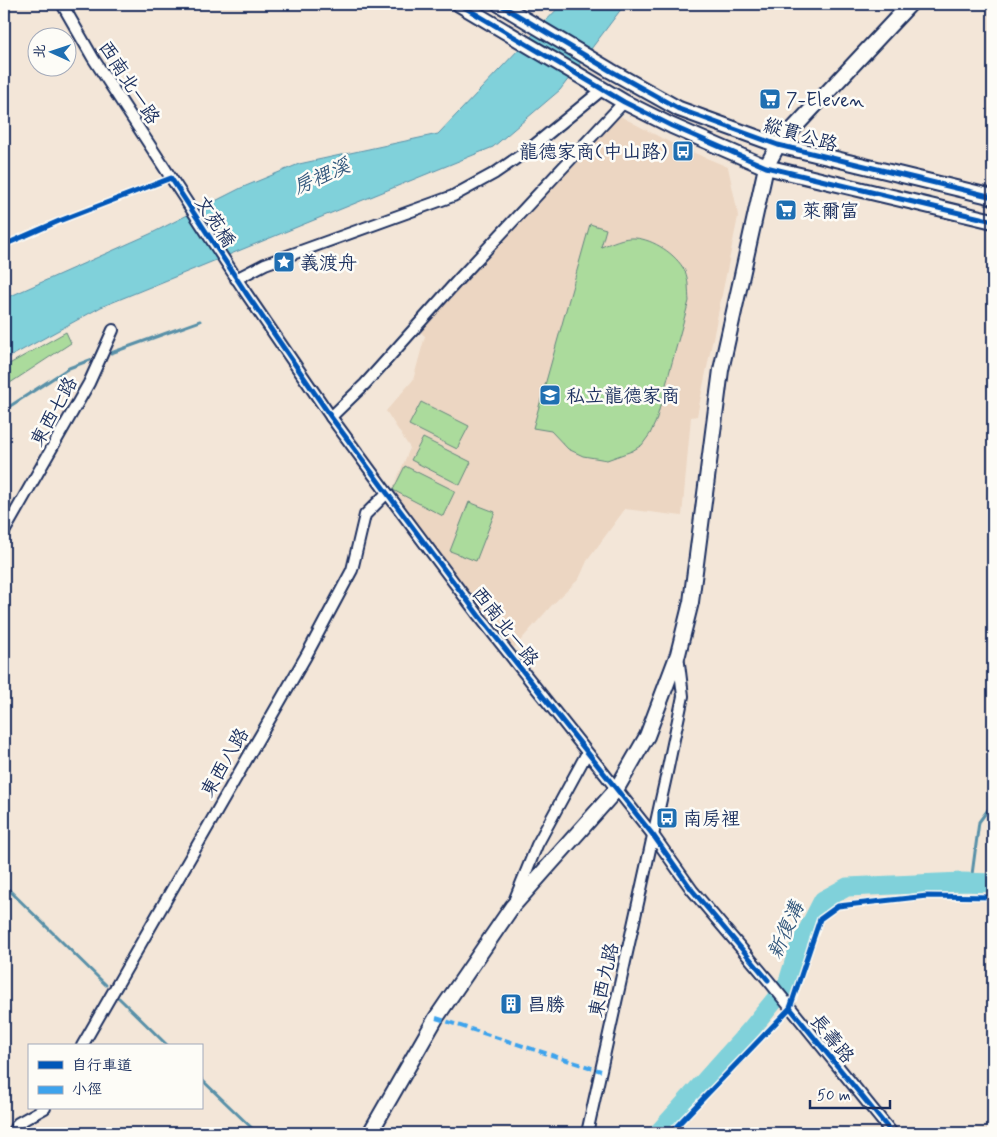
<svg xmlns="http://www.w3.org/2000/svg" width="997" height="1137" viewBox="0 0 997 1137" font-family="Mynerve,'LXGW WenKai TC',sans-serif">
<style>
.built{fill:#ecd6c2}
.green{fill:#abdb9c;stroke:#63857d}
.water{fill:#80d1da;stroke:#5890a8}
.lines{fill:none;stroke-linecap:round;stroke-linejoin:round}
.stream{stroke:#5890a8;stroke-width:3}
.river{stroke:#80d1da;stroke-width:19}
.minor-casing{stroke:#1b2f5e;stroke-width:14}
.major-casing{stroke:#1b2f5e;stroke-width:18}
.minor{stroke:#fdfcf7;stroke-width:10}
.major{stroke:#fdfcf7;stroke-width:14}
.quiet{stroke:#3da3ed;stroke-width:4;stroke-dasharray:8 4;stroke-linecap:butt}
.cycleway-casing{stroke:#fdfcf7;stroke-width:8}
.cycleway{stroke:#0057b8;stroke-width:5}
.labels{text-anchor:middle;stroke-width:5;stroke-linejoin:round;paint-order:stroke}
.street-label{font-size:19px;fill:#1b2f5e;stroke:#fdfcf7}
.poi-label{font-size:19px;fill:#1b2f5e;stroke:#fdfcf7;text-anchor:start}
.water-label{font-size:20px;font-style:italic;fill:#34587d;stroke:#fdfcf7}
</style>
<rect width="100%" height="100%" fill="#f3e6d8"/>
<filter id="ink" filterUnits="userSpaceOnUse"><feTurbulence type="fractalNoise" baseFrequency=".02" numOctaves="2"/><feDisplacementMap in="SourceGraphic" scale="10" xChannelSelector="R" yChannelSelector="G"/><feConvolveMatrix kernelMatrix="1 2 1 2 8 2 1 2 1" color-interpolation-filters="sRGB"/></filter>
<g filter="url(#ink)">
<polygon class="built" points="618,115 673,144 728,167 737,209 738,217 697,416 691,417 682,516 625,509 587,561 579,579 552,605 512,650 392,491 410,448 386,411 413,380 425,336 418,330"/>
<g class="green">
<path d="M590 224 606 229 601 247C612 243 623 237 635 238 653 239 676 254 685 271 689 280 688 292 689 301L656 421 650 434 642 445 632 451 607 460 583 456 568 449 551 431 533 428Z"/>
<polygon points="66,332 71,343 4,387 4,367"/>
<polygon points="421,402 469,426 457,449 409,425"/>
<polygon points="423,438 471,462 460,485 411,460"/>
<polygon points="405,466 455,491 443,516 393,490"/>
<polygon points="469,502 495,512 476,561 450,551"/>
</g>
<polygon class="water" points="562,4 625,4 560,90 493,147 101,307 4,360 4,299 150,234 241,188 299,164 438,134"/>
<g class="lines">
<g class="stream">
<polyline points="111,353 200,321"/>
<polyline points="4,410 69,368 90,360"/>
<polyline points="971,882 979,822 993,803"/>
<polyline points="4,885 106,985"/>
<polyline points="119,998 168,1046"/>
<polyline points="201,1079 257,1133"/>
</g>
<polyline class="river" points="658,1133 752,1028 787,985 798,949 823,900 847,887 962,882 993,883"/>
<g class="minor-casing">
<g id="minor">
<polyline points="62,4 93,58 246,293 331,417 387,493 479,616 653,835 692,890 768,980 892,1133"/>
<polyline points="236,279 265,264 453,196 495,173 527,151 603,89"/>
<polyline points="331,417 365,384 458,280 624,102"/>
<polyline points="4,532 89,383 113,330"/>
<polyline points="515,899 537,845 587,753"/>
<polyline points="82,1046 306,656 352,570 365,515 387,493"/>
<polyline points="12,1133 18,1123 45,1108"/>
<polyline points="587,1133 666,777 683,696 678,655"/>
</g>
</g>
<g class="major-casing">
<g id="major">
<polyline points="459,4 624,102 672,126 766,167 993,221"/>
<polyline points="499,4 611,71 679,109 778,145 993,197"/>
<polyline points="370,1133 436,1018 512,907 616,790 647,736 678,654 691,602 721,370 766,167 778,145 910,4"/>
</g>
</g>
<use href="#minor" class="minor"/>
<use href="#major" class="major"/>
<polyline class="quiet" points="436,1018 601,1071"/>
<g class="cycleway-casing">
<g id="cycleway">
<polyline points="459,4 624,102 672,126 766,167 993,221"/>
<polyline points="499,4 611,71 679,109 778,145 993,197"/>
<polyline points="4,245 59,221 171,178 246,293 331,417 387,493 479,616 653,835 692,890 768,980"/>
<polyline points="790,1008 892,1133"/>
<polyline points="670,1133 790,1008 820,919 838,906 927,896 993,897"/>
</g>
</g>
<use href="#cycleway" class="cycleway"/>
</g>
</g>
<defs>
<g id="supermarket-square" transform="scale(1.125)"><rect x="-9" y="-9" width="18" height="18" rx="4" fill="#1f6fb2" stroke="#fdfcf7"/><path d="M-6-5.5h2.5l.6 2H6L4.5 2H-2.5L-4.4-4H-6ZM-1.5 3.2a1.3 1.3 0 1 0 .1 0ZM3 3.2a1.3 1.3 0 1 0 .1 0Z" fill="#fff"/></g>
<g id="bus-square" transform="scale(1.125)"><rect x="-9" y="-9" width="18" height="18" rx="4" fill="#1f6fb2" stroke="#fdfcf7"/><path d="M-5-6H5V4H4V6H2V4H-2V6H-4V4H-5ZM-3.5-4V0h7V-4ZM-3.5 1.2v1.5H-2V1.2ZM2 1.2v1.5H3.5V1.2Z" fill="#fff"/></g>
<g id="sight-square" transform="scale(1.125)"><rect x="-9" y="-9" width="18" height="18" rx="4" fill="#1f6fb2" stroke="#fdfcf7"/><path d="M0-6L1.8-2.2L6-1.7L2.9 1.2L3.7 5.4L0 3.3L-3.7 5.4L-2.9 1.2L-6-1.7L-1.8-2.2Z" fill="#fff"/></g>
<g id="school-square" transform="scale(1.125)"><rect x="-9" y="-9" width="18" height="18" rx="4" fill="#1f6fb2" stroke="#fdfcf7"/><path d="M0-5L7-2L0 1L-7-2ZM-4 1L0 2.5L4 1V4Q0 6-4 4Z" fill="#fff"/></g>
<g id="building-square" transform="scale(1.125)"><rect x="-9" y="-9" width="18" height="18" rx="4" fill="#1f6fb2" stroke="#fdfcf7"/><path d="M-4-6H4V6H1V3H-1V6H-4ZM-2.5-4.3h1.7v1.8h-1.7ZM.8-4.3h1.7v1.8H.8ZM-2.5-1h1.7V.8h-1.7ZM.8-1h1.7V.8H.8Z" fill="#fff"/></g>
</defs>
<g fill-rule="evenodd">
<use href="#supermarket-square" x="770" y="99"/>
<use href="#bus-square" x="683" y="151"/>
<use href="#supermarket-square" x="786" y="210"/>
<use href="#sight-square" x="284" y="262"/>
<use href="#school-square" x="550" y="395"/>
<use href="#bus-square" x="667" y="818"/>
<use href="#building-square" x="511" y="1004"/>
</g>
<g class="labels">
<g class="street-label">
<text transform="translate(130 82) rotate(57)" y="7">西南北一路</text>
<text transform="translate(801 134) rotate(16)" y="7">縱貫公路</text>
<text transform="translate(216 221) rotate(57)" y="7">文苑橋</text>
<text transform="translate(53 411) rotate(-61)" y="7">東西七路</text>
<text transform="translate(506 626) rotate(52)" y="7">西南北一路</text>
<text transform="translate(224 762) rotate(-60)" y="7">東西八路</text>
<text transform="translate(603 980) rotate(-77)" y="7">東西九路</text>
<text transform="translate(833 1038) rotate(51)" y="7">長壽路</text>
</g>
<g class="poi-label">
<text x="786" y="106">7-Eleven</text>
<text x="667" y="158" text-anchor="end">龍德家商(中山路)</text>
<text x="802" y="217">萊爾富</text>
<text x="300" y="269">義渡舟</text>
<text x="566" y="402">私立龍德家商</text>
<text x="683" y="825">南房裡</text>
<text x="527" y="1011">昌勝</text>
</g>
<g class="water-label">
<text transform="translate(321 176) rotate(-24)" y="7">房裡溪</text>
<text transform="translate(785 930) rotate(-66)" y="7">新復溝</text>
</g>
</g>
<rect width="997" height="1137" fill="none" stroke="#fdfcf7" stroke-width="20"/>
<rect x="10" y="10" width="977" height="1117" fill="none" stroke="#1b2f5e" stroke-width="2" filter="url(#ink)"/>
<rect x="28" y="1044" width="175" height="65" fill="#fdfcf7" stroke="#a3aaba"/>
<rect x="38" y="1061" width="25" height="8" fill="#0057b8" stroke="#a3aaba"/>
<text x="72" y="1070" font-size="15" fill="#1b2f5e">自行車道</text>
<rect x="38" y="1086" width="25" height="8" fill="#3da3ed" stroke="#a3aaba"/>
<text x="72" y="1094" font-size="15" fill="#1b2f5e">小徑</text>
<g transform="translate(52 52) rotate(273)"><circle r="24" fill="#fdfcf7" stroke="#a3aaba"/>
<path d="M0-4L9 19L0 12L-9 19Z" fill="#1f6fb2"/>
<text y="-8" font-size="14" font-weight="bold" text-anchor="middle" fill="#1b2f5e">北</text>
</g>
<path d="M810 1100v8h80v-8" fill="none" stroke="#1b2f5e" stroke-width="2.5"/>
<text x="817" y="1100" font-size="15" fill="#1b2f5e" stroke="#fdfcf7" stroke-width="4" paint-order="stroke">50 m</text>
</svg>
